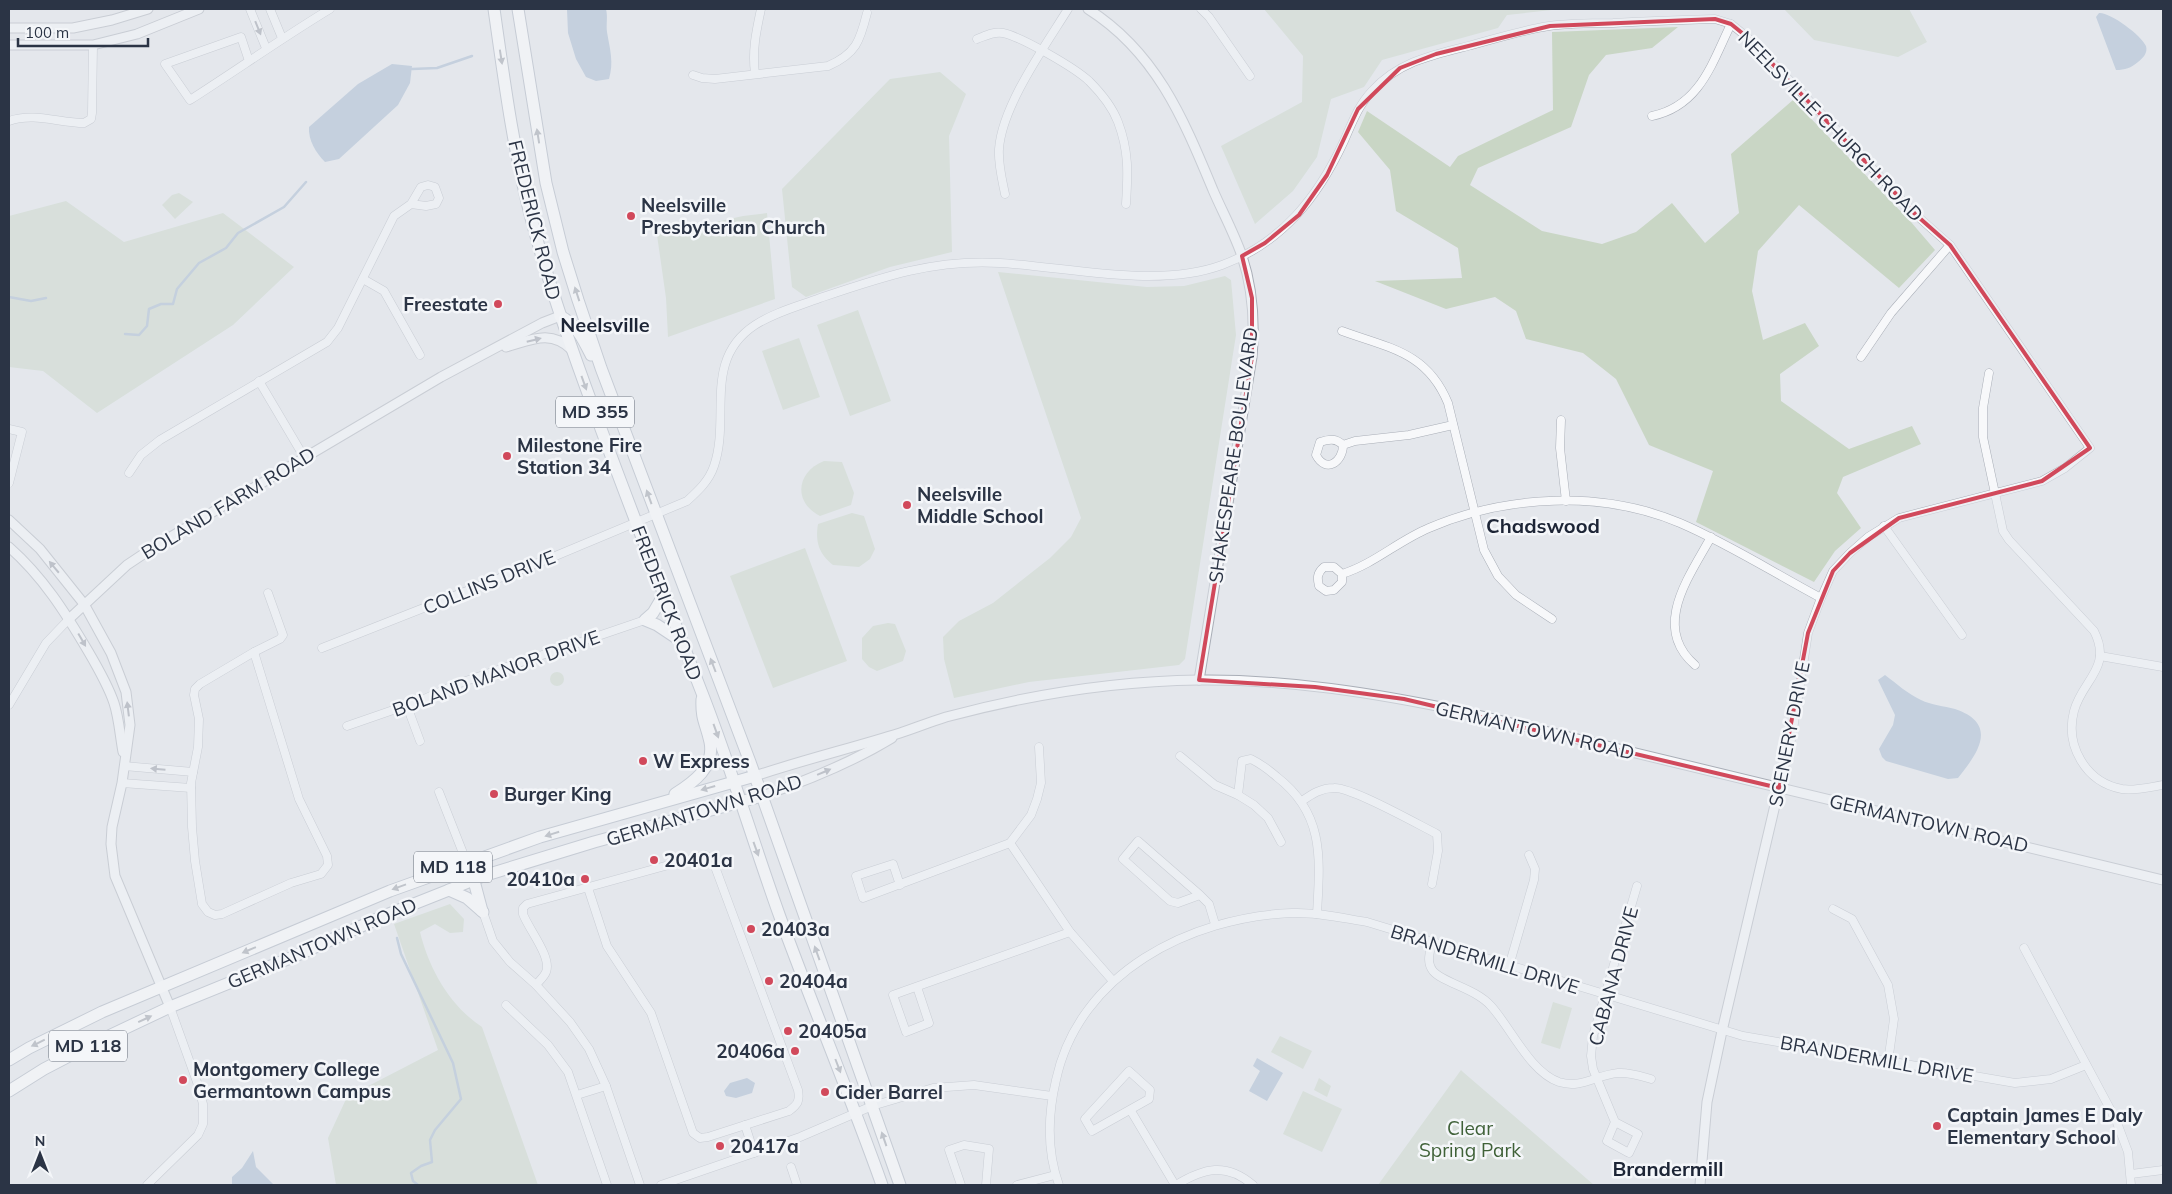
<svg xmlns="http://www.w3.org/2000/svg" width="2172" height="1194" viewBox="0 0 2172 1194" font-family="Mulish,sans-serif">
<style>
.green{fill:#c9d6c5}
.water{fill:#9fb4cc}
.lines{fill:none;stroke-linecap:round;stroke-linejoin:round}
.stream{stroke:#9fb4cc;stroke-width:2.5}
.minor-casing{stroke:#a9aeb7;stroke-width:9}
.tertiary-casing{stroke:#a9aeb7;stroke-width:11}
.primary-casing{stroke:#a3abb8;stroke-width:13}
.minor{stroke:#f7f8fa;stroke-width:8}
.tertiary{stroke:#f7f8fa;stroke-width:9}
.primary{stroke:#fff;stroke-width:11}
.oneway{fill:#9196a0}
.oneway2{fill:#959aa2}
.marked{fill:none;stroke:#d1495b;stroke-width:4;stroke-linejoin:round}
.poi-dot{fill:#d1495b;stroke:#f4f6f9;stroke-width:2}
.labels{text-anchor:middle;stroke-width:5;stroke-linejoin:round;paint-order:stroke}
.shield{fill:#f4f6f9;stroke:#676e7b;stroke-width:1}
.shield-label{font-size:18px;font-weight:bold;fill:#2b3445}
.street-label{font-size:19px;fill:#2b3445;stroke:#f4f6f9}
.poi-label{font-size:19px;font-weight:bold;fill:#2b3445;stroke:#f4f6f9;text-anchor:start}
.park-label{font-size:19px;fill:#3f6138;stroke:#f4f6f9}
.neighbourhood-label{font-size:20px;font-weight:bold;fill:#1d2536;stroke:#f4f6f9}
</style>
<rect width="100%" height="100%" fill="#e4e7ec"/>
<g class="green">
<polygon points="1264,9 1561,9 1507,15 1498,28 1382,60 1364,87 1331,99 1317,157 1293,191 1255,224 1221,146 1302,102 1303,56"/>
<polygon points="1784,9 1909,9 1927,42 1898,57 1814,40"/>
<polygon points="1678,27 1652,48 1606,55 1589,75 1571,127 1478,168 1470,185 1542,231 1602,244 1636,232 1672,203 1705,243 1739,213 1731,154 1793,100 1911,222 1935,250 1899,288 1799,205 1758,251 1752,291 1763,340 1805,323 1819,346 1780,374 1781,401 1849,449 1912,426 1921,444 1843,477 1837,493 1861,528 1835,551 1814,582 1696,522 1713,471 1649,445 1616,379 1583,353 1526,339 1516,311 1495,297 1446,309 1375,281 1462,278 1458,248 1396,211 1390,170 1358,132 1367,111 1450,167 1458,156 1553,110 1552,32"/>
<polygon points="940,72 966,94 949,136 952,252 890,267 806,297 792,287 782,189 890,79"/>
<polygon points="179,193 193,202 175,219 162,205 172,195"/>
<polygon points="66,201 124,242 223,213 294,267 233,325 97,413 43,371 9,367 9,216"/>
<polygon points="767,213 775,299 668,337 666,298 657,235 743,216"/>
<polygon points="998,272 1147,287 1184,286 1225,276 1231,280 1236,335 1185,659 1179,665 1029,682 954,698 944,659 943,637 959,621 993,603 1050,558 1071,537 1081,518"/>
<polygon points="858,310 891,401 850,416 817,325"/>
<polygon points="799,338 820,397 783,410 762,351"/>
<path d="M824 461 842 462 854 493 851 505 820 516C793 502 796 472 824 461Z"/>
<path d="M852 513 864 516 875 549 870 559 859 567 833 565C819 554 815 542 818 524Z"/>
<polygon points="805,548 847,661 773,688 730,576"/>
<polygon points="888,623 895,624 906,651 903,661 877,671 869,667 862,659 862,638 873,626"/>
<circle cx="557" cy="679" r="7"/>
<path d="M450 904 464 919 463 932 450 933 435 924 420 932C429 969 450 1006 482 1027L538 1185H336L328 1138 347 1097 438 1050 394 924Z"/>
<polygon points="1553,1002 1572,1008 1560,1049 1541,1043"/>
<polygon points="1280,1036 1312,1051 1303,1069 1271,1052"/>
<polygon points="1461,1070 1463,1072 1594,1185 1378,1185"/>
<polygon points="1319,1078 1331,1086 1327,1097 1314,1090"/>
<polygon points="1303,1091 1342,1109 1322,1152 1283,1134"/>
</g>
<g class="water">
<path d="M567 9H606C608 17 606 24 607 32 610 50 614 62 609 79L596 81 586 77 576 59 568 33Z"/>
<path d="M2099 13C2110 12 2141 35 2146 46 2148 53 2143 58 2138 62 2131 68 2125 70 2116 70L2096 17Z"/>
<path d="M392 64 412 66 410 83 398 105 339 159 325 162C316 153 308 140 309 127L358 84Z"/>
<path d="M1885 675C1897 684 1908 694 1921 700 1931 705 1944 706 1955 709 1999 724 1978 753 1958 778L1948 779 1886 761 1882 757 1879 749 1893 725 1895 715 1878 680Z"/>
<polygon points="1257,1058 1283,1073 1267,1101 1249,1091 1260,1071 1253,1066"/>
<polygon points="747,1078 755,1083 752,1093 736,1098 726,1096 724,1091 730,1083"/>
<polygon points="253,1151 256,1167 274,1185 232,1185 232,1177 242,1168"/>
</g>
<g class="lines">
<g class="stream">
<polyline points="412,69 437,68 472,56"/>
<polyline points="9,297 31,301 46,298"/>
<polyline points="125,334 139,335 147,326 149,309 161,304 173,304 177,289 199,263 226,248 238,233 284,207 306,182"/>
<polyline points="397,938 401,954 453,1063 461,1099 435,1130 430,1140 432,1162 421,1166 411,1173 413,1181 418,1185"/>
</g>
<g class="minor-casing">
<g id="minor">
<polyline points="250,9 266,48"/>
<polyline points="270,9 282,38"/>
<polyline points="1201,9 1209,17 1250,76"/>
<path d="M977 39C985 36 994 31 1003 33 1022 37 1075 68 1089 81 1101 93 1112 106 1118 122 1129 151 1128 173 1126 204"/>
<path d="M249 61 241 37 165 64 190 100C237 70 282 38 330 9"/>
<path d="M755 74C752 51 756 32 761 9"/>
<path d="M693 75 702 78 715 79 828 66C856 54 860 41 867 13"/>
<path d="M1652 116C1700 106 1712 63 1731 24"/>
<path d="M9 121C34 112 59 123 84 123L91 119 92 113 93 45"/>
<path d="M1005 194C1002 179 998 164 999 149 1002 106 1045 46 1068 9"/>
<polyline points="363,279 384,291 420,355"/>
<path d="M1342 331C1389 348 1427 352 1448 403L1484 550 1498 576 1516 595 1552 619"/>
<polyline points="1861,357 1891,313 1950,245"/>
<path d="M1989 373 1983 408V437L2003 531 2009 540 2094 631C2113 668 2082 680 2074 711 2065 745 2085 782 2122 789 2135 791 2150 787 2163 785"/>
<polyline points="259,381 304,457"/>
<polyline points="1561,420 1560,448 1566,501"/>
<polyline points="9,429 22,432 9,483"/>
<path d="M1343 445C1343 462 1326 474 1316 455L1320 442C1329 439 1336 438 1343 445L1355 441 1409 435 1453 425"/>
<polyline points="129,473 141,455 160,440 327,342 338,328 394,216 411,204 421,187 428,185 435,187 439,198 436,204 426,206 411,204"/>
<polyline points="1884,526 1962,635"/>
<path d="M1342 574V582L1334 590 1326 591 1319 586C1317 578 1317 573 1324 567H1334L1342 574C1374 564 1398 541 1429 528 1506 495 1602 490 1680 523 1729 544 1774 573 1821 598"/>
<path d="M322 648 553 557 687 501C698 491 709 481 714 466 731 417 702 360 755 325 775 312 799 306 820 298 882 277 934 259 1000 263 1069 267 1157 289 1222 265 1282 243 1318 197 1344 141 1352 123 1358 106 1372 91 1398 62 1432 55 1468 46 1495 39 1522 30 1549 26 1570 23 1592 23 1613 23 1647 21 1681 20 1715 19L1731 24 1747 37 1802 93 1915 214 1950 245 2090 448 2065 468 2042 481 1899 518 1868 537 1850 553 1833 571 1821 598 1808 633 1792 736 1779 788"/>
<polygon points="254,652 299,799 327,856 328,865 321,874 291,883 222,914 215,915 208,912 202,904 195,861 192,827 191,783 198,747 199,719 194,695 195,689 200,684"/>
<polyline points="254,652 280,639 283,635 268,593"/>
<polyline points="2100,656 2163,667"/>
<path d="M1695 665C1651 627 1689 577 1711 537"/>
<polyline points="9,705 46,643 69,619"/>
<polyline points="407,706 420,741"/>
<polyline points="347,726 422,700 457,684 645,620"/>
<polyline points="1180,756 1215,785 1238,795 1254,805 1268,818 1281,842"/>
<polyline points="124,766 193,772"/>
<polyline points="122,783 191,788"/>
<polyline points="439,792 474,881"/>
<path d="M1238 795 1242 761 1251 759C1261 764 1269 770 1277 777 1325 814 1320 859 1317 914"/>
<path d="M1302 801C1312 794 1321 788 1334 788 1352 787 1417 824 1437 834L1438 851 1432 884"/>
<polyline points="1010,843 1070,932 1113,981"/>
<polyline points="900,885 893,864 856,876 863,898 1010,843 1031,815 1037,799 1041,783 1039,747"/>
<polyline points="1200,895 1178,903 1170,901 1123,859 1138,841 1200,895 1209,904 1215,924"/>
<polyline points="1833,909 1852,919 1888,985 1894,1019 1888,1062"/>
<polyline points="483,912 493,941 510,962 536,985 570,1022 589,1049 606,1086 640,1185"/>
<path d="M1432 942C1430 952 1426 962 1433 971 1443 983 1475 988 1491 1006 1511 1028 1530 1072 1559 1082 1581 1089 1596 1075 1618 1073 1630 1072 1640 1076 1651 1079"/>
<polyline points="2024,948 2116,1120 2128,1152 2131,1185"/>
<polyline points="1509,966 1534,880 1535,869 1529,855"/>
<path d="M536 985C539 981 544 977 546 972 552 957 529 930 523 914V908L527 904 705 855 711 859 714 864 798 1090C800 1101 798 1104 789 1111L708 1137 700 1138 693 1133 651 1013 607 946 588 888"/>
<polyline points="917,987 929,1023 906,1032 893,995 1070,932"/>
<polyline points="506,1005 548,1045 568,1072 607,1185"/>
<polygon points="1129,1071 1150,1090 1149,1099 1092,1131 1085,1119"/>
<polyline points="577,1095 606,1086"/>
<polyline points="1131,1111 1175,1185"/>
<polyline points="1615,1122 1638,1134 1629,1153 1607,1141 1615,1122 1593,1069 1591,1056 1593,1036 1637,886"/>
<polyline points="745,1125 754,1153"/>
<polyline points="791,1167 797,1185"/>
<polyline points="2131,1174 2163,1170"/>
<polyline points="147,1185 198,1135 203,1124 203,1104 197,1082 170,1007"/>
<polyline points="661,1185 800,1137 872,1106 933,1088 974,1085 1052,1096"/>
<polyline points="961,1185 949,1150 964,1145 989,1149 986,1185"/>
<polyline points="1017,1185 1055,1175"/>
<path d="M1059 1185C1047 1152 1048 1114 1056 1080 1079 973 1190 917 1292 913 1317 912 1342 918 1367 922L1743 1036 2015 1083 2051 1079 2086 1065"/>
<path d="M1176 1185C1204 1168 1226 1162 1253 1185"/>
</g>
</g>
<g class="tertiary-casing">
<g id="tertiary">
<path d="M1088 9C1156 52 1183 118 1213 190 1222 211 1234 233 1242 256 1253 289 1255 322 1252 357L1199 680"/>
<polyline points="9,28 73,28 112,20 148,9"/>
<polyline points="9,45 93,45 137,34 199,9"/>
<path d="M506 347C531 340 551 329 572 350"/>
<polyline points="9,520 40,549 84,604 111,653 126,692 130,725 122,783 112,827 111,844 115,876 170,1007"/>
<path d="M9 547C43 577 65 612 88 651 98 668 108 685 114 703 119 718 120 736 123 752"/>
<polyline points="69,619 127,565 157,545 441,377 542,323 560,316"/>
<path d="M755 776C803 760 852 748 900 733 915 728 930 722 946 717 1028 695 1115 681 1199 680 1287 679 1375 693 1461 711L2163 880"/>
<path d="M762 796C806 781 851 763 892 738"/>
<polyline points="1700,1185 1707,1102 1722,1031 1779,788"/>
</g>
</g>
<g class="primary-casing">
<g id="primary">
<path d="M494 9C504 79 513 149 531 218 548 282 570 345 593 407 628 503 665 598 702 693 731 767 753 842 780 917 813 1007 850 1095 882 1185"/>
<polyline points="518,9 546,183 563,252 578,300 601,368 750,762 900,1185"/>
<path d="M560 316C576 324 583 339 591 355"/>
<polyline points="663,596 653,613 645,620 657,625 681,641"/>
<path d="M675 794C694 782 715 767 710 742 706 723 701 720 702 699"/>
<polyline points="474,881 482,911"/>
<polyline points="449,890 467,898 483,912"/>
<polyline points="9,1060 29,1048 102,1012 390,891 540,837 755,776"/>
<polyline points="9,1091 44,1069 94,1043 170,1007 293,957 386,915 449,890 483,876 594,842 762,796"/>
</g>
</g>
<use href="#minor" class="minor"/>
<use href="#tertiary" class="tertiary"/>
<use href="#primary" class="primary"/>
</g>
<defs><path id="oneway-solid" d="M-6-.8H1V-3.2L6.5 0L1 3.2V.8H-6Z" transform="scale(1.25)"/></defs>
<g class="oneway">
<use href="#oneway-solid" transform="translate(258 28) rotate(68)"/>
<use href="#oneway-solid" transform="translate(534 340) rotate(-14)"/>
<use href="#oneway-solid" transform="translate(54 567) rotate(-130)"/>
<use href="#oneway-solid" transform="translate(82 640) rotate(60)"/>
<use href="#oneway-solid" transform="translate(128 709) rotate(-97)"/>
<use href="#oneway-solid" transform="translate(158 769) rotate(-175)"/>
<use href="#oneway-solid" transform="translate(824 772) rotate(-23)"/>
</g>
<g class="oneway2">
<use href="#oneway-solid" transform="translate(501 57) rotate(81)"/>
<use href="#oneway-solid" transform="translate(538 136) rotate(-99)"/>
<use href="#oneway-solid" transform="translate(577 294) rotate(-108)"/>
<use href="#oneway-solid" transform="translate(584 383) rotate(70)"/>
<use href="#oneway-solid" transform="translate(649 497) rotate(-110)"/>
<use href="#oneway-solid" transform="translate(713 665) rotate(-111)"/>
<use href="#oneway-solid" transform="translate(716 731) rotate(70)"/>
<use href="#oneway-solid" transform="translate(708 788) rotate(164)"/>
<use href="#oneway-solid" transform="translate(552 834) rotate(163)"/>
<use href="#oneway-solid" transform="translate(756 849) rotate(70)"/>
<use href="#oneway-solid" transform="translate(399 887) rotate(160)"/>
<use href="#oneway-solid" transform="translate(249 950) rotate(157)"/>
<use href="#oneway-solid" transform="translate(817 953) rotate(-110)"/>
<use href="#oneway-solid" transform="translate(145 1019) rotate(-25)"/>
<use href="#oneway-solid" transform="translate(38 1043) rotate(154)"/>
<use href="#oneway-solid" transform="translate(838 1066) rotate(69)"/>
<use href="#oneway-solid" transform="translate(884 1139) rotate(-109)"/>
</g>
<path d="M0 0H2172V1194H0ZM1715 19 1731 24 1747 37 1915 214 1950 245 2090 448 2042 481 1899 518 1850 553 1833 571 1808 633 1779 788 1404 699 1315 687 1199 680 1252 357V298L1242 256 1265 243 1299 215 1327 175 1358 109 1400 68 1436 54 1550 26Z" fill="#e4e7ec" fill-opacity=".55" fill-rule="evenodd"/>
<path class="marked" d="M1715 19 1731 24 1747 37 1915 214 1950 245 2090 448 2042 481 1899 518 1850 553 1833 571 1808 633 1779 788 1404 699 1315 687 1199 680 1252 357V298L1242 256 1265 243 1299 215 1327 175 1358 109 1400 68 1436 54 1550 26Z"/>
<g class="poi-dot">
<circle cx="631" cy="216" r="5"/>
<circle cx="498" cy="304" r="5"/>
<circle cx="507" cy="456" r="5"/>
<circle cx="907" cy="505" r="5"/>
<circle cx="643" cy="761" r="5"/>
<circle cx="494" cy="794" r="5"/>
<circle cx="654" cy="860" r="5"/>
<circle cx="585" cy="879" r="5"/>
<circle cx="751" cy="929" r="5"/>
<circle cx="769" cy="981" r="5"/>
<circle cx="788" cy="1031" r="5"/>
<circle cx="795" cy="1051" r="5"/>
<circle cx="183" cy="1080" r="5"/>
<circle cx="825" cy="1092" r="5"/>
<circle cx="1937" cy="1126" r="5"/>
<circle cx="720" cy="1146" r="5"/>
</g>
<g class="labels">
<g class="shield">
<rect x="556" y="396.5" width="78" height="31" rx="4"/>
<rect x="414" y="851.5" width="78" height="31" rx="4"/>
<rect x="49" y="1030.5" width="78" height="31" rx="4"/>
</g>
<g class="shield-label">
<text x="595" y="418">MD 355</text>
<text x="453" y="873">MD 118</text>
<text x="88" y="1052">MD 118</text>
</g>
<g class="street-label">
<text transform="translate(1831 126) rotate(46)" y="7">NEELSVILLE CHURCH ROAD</text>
<text transform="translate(535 220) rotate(76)" y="7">FREDERICK ROAD</text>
<text transform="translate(1233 455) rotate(-82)" y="7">SHAKESPEARE BOULEVARD</text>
<text transform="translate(228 503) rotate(-31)" y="7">BOLAND FARM ROAD</text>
<text transform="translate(489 582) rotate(-22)" y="7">COLLINS DRIVE</text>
<text transform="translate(667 603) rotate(69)" y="7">FREDERICK ROAD</text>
<text transform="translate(496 673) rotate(-20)" y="7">BOLAND MANOR DRIVE</text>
<text transform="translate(1535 730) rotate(13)" y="7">GERMANTOWN ROAD</text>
<text transform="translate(1789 734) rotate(-79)" y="7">SCENERY DRIVE</text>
<text transform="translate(704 810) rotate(-17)" y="7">GERMANTOWN ROAD</text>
<text transform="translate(1929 823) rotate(13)" y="7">GERMANTOWN ROAD</text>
<text transform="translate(322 943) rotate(-23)" y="7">GERMANTOWN ROAD</text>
<text transform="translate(1485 959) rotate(17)" y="7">BRANDERMILL DRIVE</text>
<text transform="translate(1613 976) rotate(-75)" y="7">CABANA DRIVE</text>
<text transform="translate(1877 1059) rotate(10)" y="7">BRANDERMILL DRIVE</text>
</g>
<g class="poi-label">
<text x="641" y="212">Neelsville<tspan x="641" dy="22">Presbyterian Church</tspan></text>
<text x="488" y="311" text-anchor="end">Freestate</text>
<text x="517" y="452">Milestone Fire<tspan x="517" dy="22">Station 34</tspan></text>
<text x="917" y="501">Neelsville<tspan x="917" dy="22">Middle School</tspan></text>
<text x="653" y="768">W Express</text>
<text x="504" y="801">Burger King</text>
<text x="664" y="867">20401a</text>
<text x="575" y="886" text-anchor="end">20410a</text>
<text x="761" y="936">20403a</text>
<text x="779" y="988">20404a</text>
<text x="798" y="1038">20405a</text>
<text x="785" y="1058" text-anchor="end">20406a</text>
<text x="193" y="1076">Montgomery College<tspan x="193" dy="22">Germantown Campus</tspan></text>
<text x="835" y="1099">Cider Barrel</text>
<text x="1947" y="1122">Captain James E Daly<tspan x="1947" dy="22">Elementary School</tspan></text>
<text x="730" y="1153">20417a</text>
</g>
<g class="park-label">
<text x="1470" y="1135">Clear<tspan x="1470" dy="22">Spring Park</tspan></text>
</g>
<g class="neighbourhood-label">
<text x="605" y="332">Neelsville</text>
<text x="1543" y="533">Chadswood</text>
<text x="1668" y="1176">Brandermill</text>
</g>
</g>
<rect width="2172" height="1194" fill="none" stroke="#2b3445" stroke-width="20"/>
<g transform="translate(40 1154)" stroke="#f4f6f9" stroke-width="4" paint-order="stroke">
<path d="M0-4L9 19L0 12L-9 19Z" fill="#2b3445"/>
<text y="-8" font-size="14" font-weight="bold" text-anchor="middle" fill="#2b3445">N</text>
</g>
<path d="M18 38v8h130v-8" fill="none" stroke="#2b3445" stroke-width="2.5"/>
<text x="25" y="38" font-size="15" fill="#2b3445" stroke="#f4f6f9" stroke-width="4" paint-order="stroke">100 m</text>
</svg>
